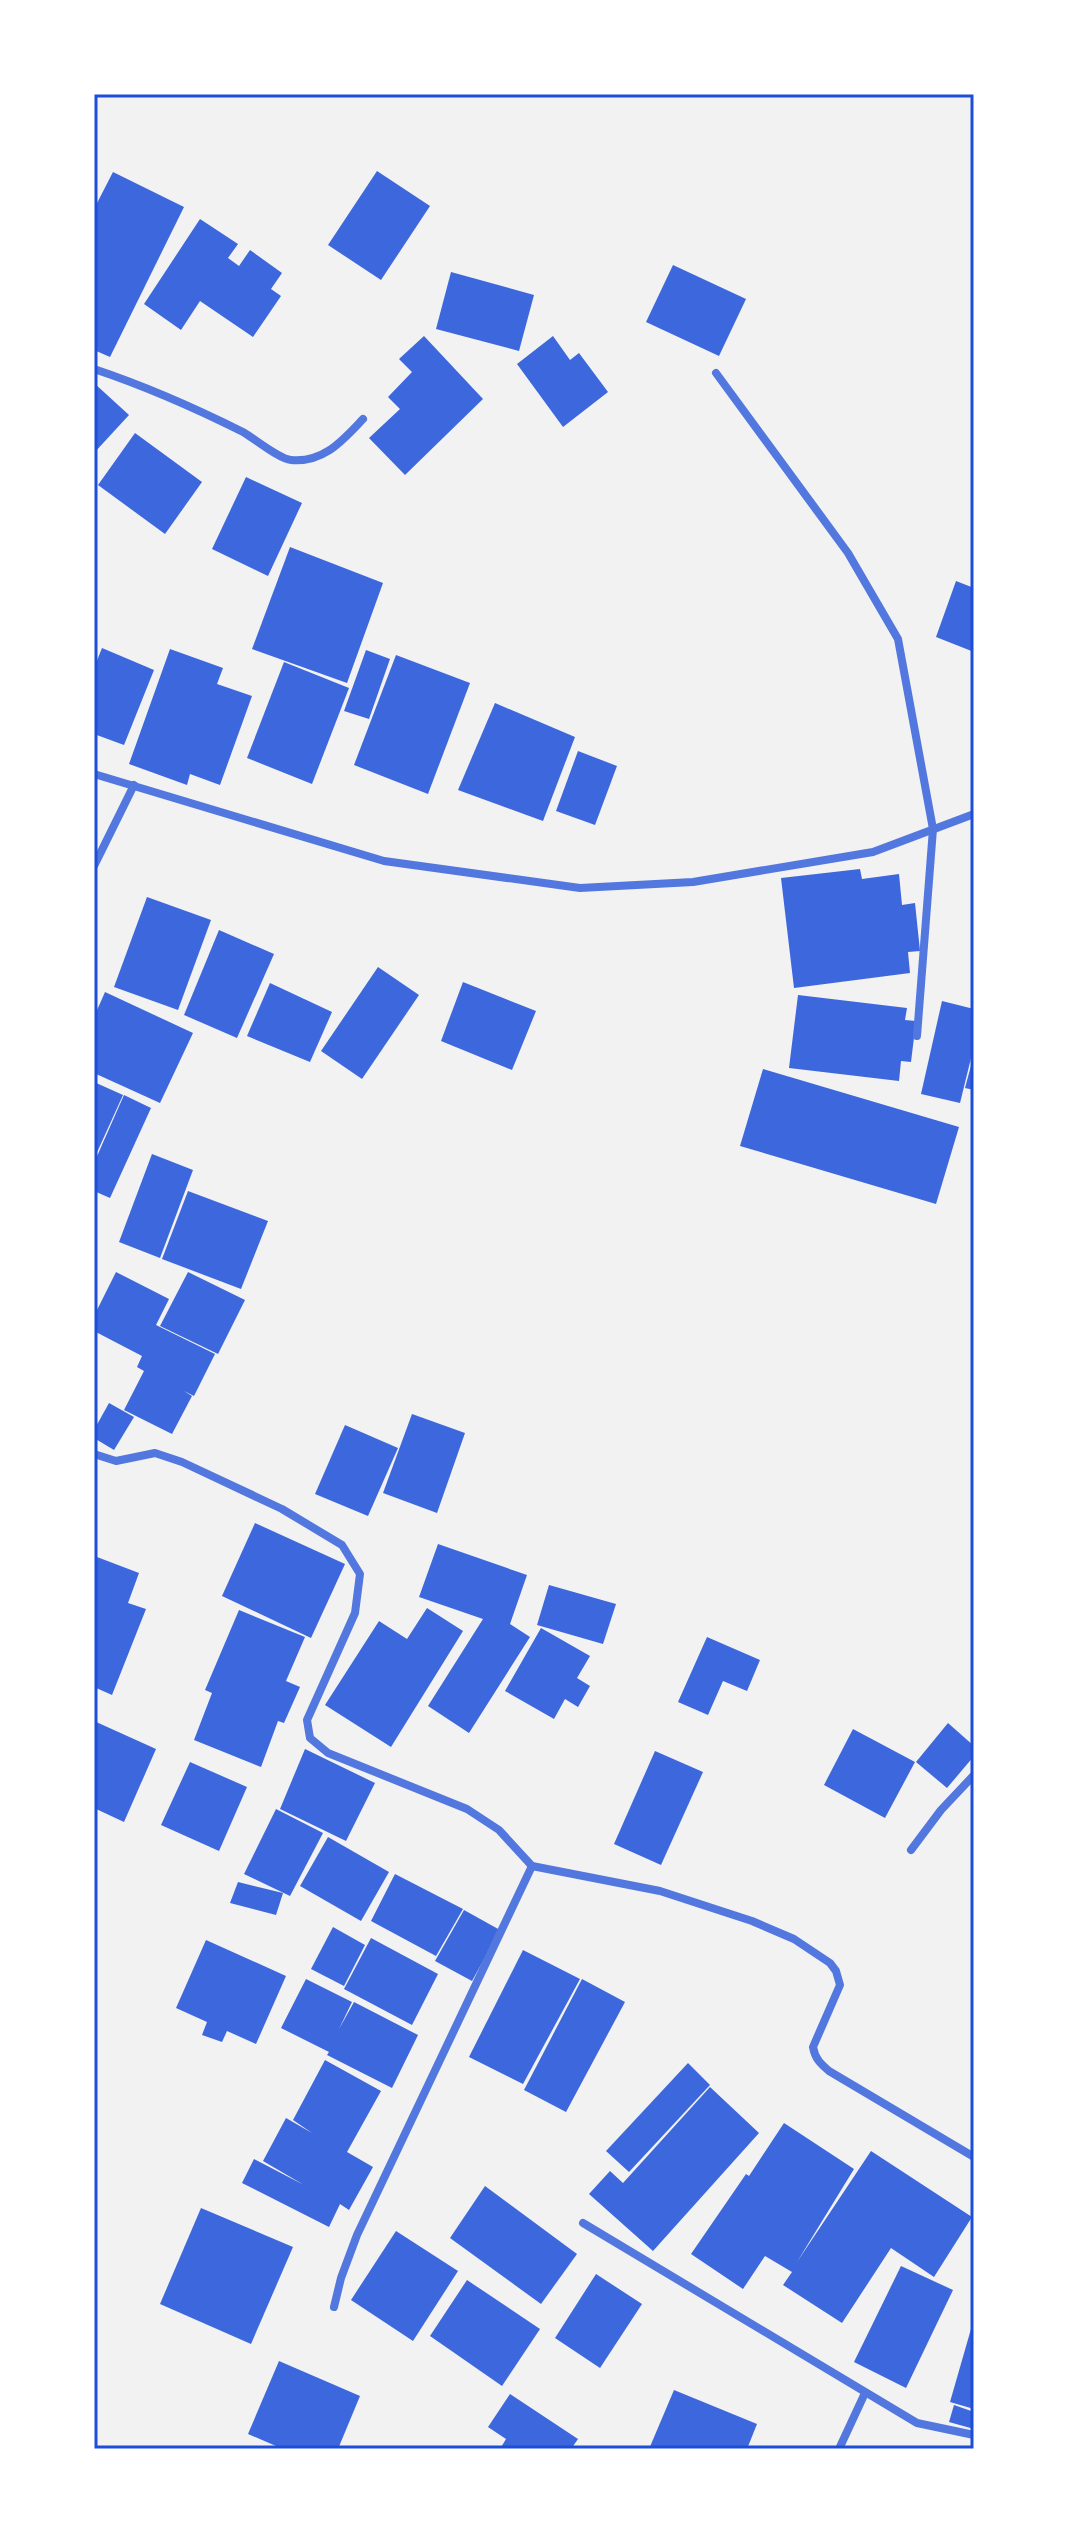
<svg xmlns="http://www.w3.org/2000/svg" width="1068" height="2543" viewBox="0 0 1068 2543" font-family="Commissioner,sans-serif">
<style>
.building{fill:#3d67dc}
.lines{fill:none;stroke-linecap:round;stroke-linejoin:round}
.minor{stroke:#5277de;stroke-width:8}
.neatline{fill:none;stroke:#1d4ed8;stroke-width:3}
</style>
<rect width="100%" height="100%" fill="#f2f2f2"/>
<g class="building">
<polygon points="377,171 430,206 381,280 328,245"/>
<polygon points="113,172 184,207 110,357 94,350 94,209"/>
<polygon points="200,219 238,244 228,258 239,266 250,250 282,273 271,289 281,296 253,337 200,301 181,330 144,304"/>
<polygon points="673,265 746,299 719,356 646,322"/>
<polygon points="451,272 534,295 519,351 436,329"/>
<polygon points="424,336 483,399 405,475 369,438 400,409 388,397 412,372 399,359"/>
<polygon points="553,336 570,360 579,353 608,392 563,427 517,364"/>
<polygon points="94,383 129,415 94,453"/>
<polygon points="135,433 202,482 165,534 98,485"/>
<polygon points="246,477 302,503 268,576 212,549"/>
<polygon points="290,547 383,583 347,683 252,649"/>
<polygon points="956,581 974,588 974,652 936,637"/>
<polygon points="102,648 154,670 124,745 94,734 94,668"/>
<polygon points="170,649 223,668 217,684 252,696 220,785 190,774 187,785 129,764"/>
<polygon points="366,650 390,659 369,719 344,711"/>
<polygon points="396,655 470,683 428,794 354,765"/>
<polygon points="284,662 349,688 312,784 247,758"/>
<polygon points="495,703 575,737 543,821 458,790"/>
<polygon points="578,751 617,766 595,825 556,811"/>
<polygon points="860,869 862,879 899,874 902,905 915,903 920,951 908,952 910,973 794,988 781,878"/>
<polygon points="147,897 211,920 178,1010 114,987"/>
<polygon points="219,930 274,954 237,1038 184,1015"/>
<polygon points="378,967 419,995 362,1079 321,1051"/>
<polygon points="463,982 536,1011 512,1070 441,1041"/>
<polygon points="270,983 332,1012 310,1062 247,1036"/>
<polygon points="105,992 193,1033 160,1103 94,1073 94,1017"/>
<polygon points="798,995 907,1008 905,1020 916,1021 911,1062 901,1061 899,1081 789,1068"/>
<polygon points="942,1001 974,1009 974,1046 960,1103 921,1094"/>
<polygon points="973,1058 974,1058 974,1090 965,1088"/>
<polygon points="763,1069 959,1127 936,1204 740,1146"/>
<polygon points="94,1082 123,1095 94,1159"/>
<polygon points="124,1095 151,1108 110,1198 94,1191 94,1163"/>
<polygon points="152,1154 193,1170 160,1258 119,1242"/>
<polygon points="188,1191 268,1221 241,1289 162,1259"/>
<polygon points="116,1272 169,1299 156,1325 215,1354 194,1396 184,1391 192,1396 172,1434 124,1410 144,1371 137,1367 142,1356 94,1331 94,1316"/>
<polygon points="188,1272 245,1300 218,1354 160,1326"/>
<polygon points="109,1403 134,1417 114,1450 94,1438 94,1430"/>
<polygon points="412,1414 465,1433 437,1513 383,1493"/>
<polygon points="345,1425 398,1448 368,1516 315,1494"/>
<polygon points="255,1523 345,1564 311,1638 222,1596"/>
<polygon points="438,1544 527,1575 510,1624 530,1637 469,1733 428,1706 483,1619 419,1597"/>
<polygon points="97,1557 139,1573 128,1603 146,1609 112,1695 94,1687 94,1563"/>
<polygon points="549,1585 616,1604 603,1644 537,1625"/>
<polygon points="427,1608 463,1631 391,1747 325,1705 379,1621 407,1639"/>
<polygon points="239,1610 305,1637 286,1681 300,1687 284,1723 278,1721 261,1767 194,1740 212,1693 205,1690"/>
<polygon points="541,1628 590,1656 577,1678 590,1686 578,1707 565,1699 554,1719 505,1691"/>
<polygon points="707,1637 760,1660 747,1691 723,1681 708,1715 678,1702"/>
<polygon points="94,1721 156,1749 124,1822 94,1808"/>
<polygon points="948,1723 974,1746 974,1756 947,1788 916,1762"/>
<polygon points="853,1729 915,1762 885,1818 824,1785"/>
<polygon points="305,1749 375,1783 346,1841 280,1809"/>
<polygon points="655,1751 703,1772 661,1865 614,1844"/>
<polygon points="190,1762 247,1787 219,1851 161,1825"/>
<polygon points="276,1809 323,1833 290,1896 244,1874"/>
<polygon points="328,1837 389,1872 361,1921 300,1886"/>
<polygon points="395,1874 463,1909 436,1956 371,1921"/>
<polygon points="238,1882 283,1893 276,1915 230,1903"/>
<polygon points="464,1910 500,1930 472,1981 435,1961"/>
<polygon points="333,1927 365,1945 344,1986 311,1969"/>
<polygon points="371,1938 438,1974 412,2025 344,1989"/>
<polygon points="206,1940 286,1976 256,2044 227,2031 222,2042 202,2035 207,2022 176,2008"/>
<polygon points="523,1950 580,1979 523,2084 469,2057"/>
<polygon points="306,1979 352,2002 339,2029 354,2002 418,2035 392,2088 327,2055 329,2052 281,2028"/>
<polygon points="582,1979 625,2002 566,2112 524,2090"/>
<polygon points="325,2060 381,2091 347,2152 373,2167 349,2210 340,2204 329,2227 242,2183 254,2159 304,2185 263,2161 286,2118 312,2133 293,2120"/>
<polygon points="688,2063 710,2085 629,2172 606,2151"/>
<polygon points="710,2087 759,2133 653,2251 589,2194 610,2171 623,2183"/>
<polygon points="784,2123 854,2169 797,2262 871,2151 972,2217 934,2277 891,2248 842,2323 783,2285 792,2272 765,2256 743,2289 691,2254 746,2174 749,2176"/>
<polygon points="485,2186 577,2254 541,2304 450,2238"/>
<polygon points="201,2208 293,2247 251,2344 160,2304"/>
<polygon points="396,2231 458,2271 413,2341 351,2300"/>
<polygon points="901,2266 953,2290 906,2388 854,2362"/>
<polygon points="596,2274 642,2304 600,2368 555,2338"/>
<polygon points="467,2280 540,2329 502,2386 430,2336"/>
<polygon points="973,2322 974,2322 974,2409 950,2402"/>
<polygon points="279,2361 360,2396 338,2449 283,2449 248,2434"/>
<polygon points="674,2390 757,2424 747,2449 649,2449"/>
<polygon points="510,2394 578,2439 571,2449 500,2449 506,2439 488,2427"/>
<polygon points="954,2405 974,2412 974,2429 949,2422"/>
</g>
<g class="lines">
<g class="minor">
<path d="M94 369C145 386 195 408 243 432 255 439 279 459 291 460 324 463 343 440 363 419"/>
<polyline points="716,373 848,553 898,639 933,829 917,1036"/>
<polyline points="94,774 384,861 580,888 693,882 873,852 974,814"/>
<polyline points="94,866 134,785"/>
<path d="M94 1454 116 1461 155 1453 182 1462 282 1509 342 1545 360 1574 355 1613 307 1720 310 1738 328 1753 467 1809 499 1830 532 1866 660 1891 752 1921 794 1939 830 1963 836 1971 840 1985 813 2047C815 2059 821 2064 829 2071L974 2157"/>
<polyline points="911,1850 941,1810 974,1775"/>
<polyline points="583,2223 917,2423 974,2435"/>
<polyline points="334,2307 341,2278 357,2235 532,1866"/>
<polyline points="839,2449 865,2393"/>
</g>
</g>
<rect width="1068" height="2543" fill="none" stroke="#ffffff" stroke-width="192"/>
<rect x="96" y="96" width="876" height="2351" class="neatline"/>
</svg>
